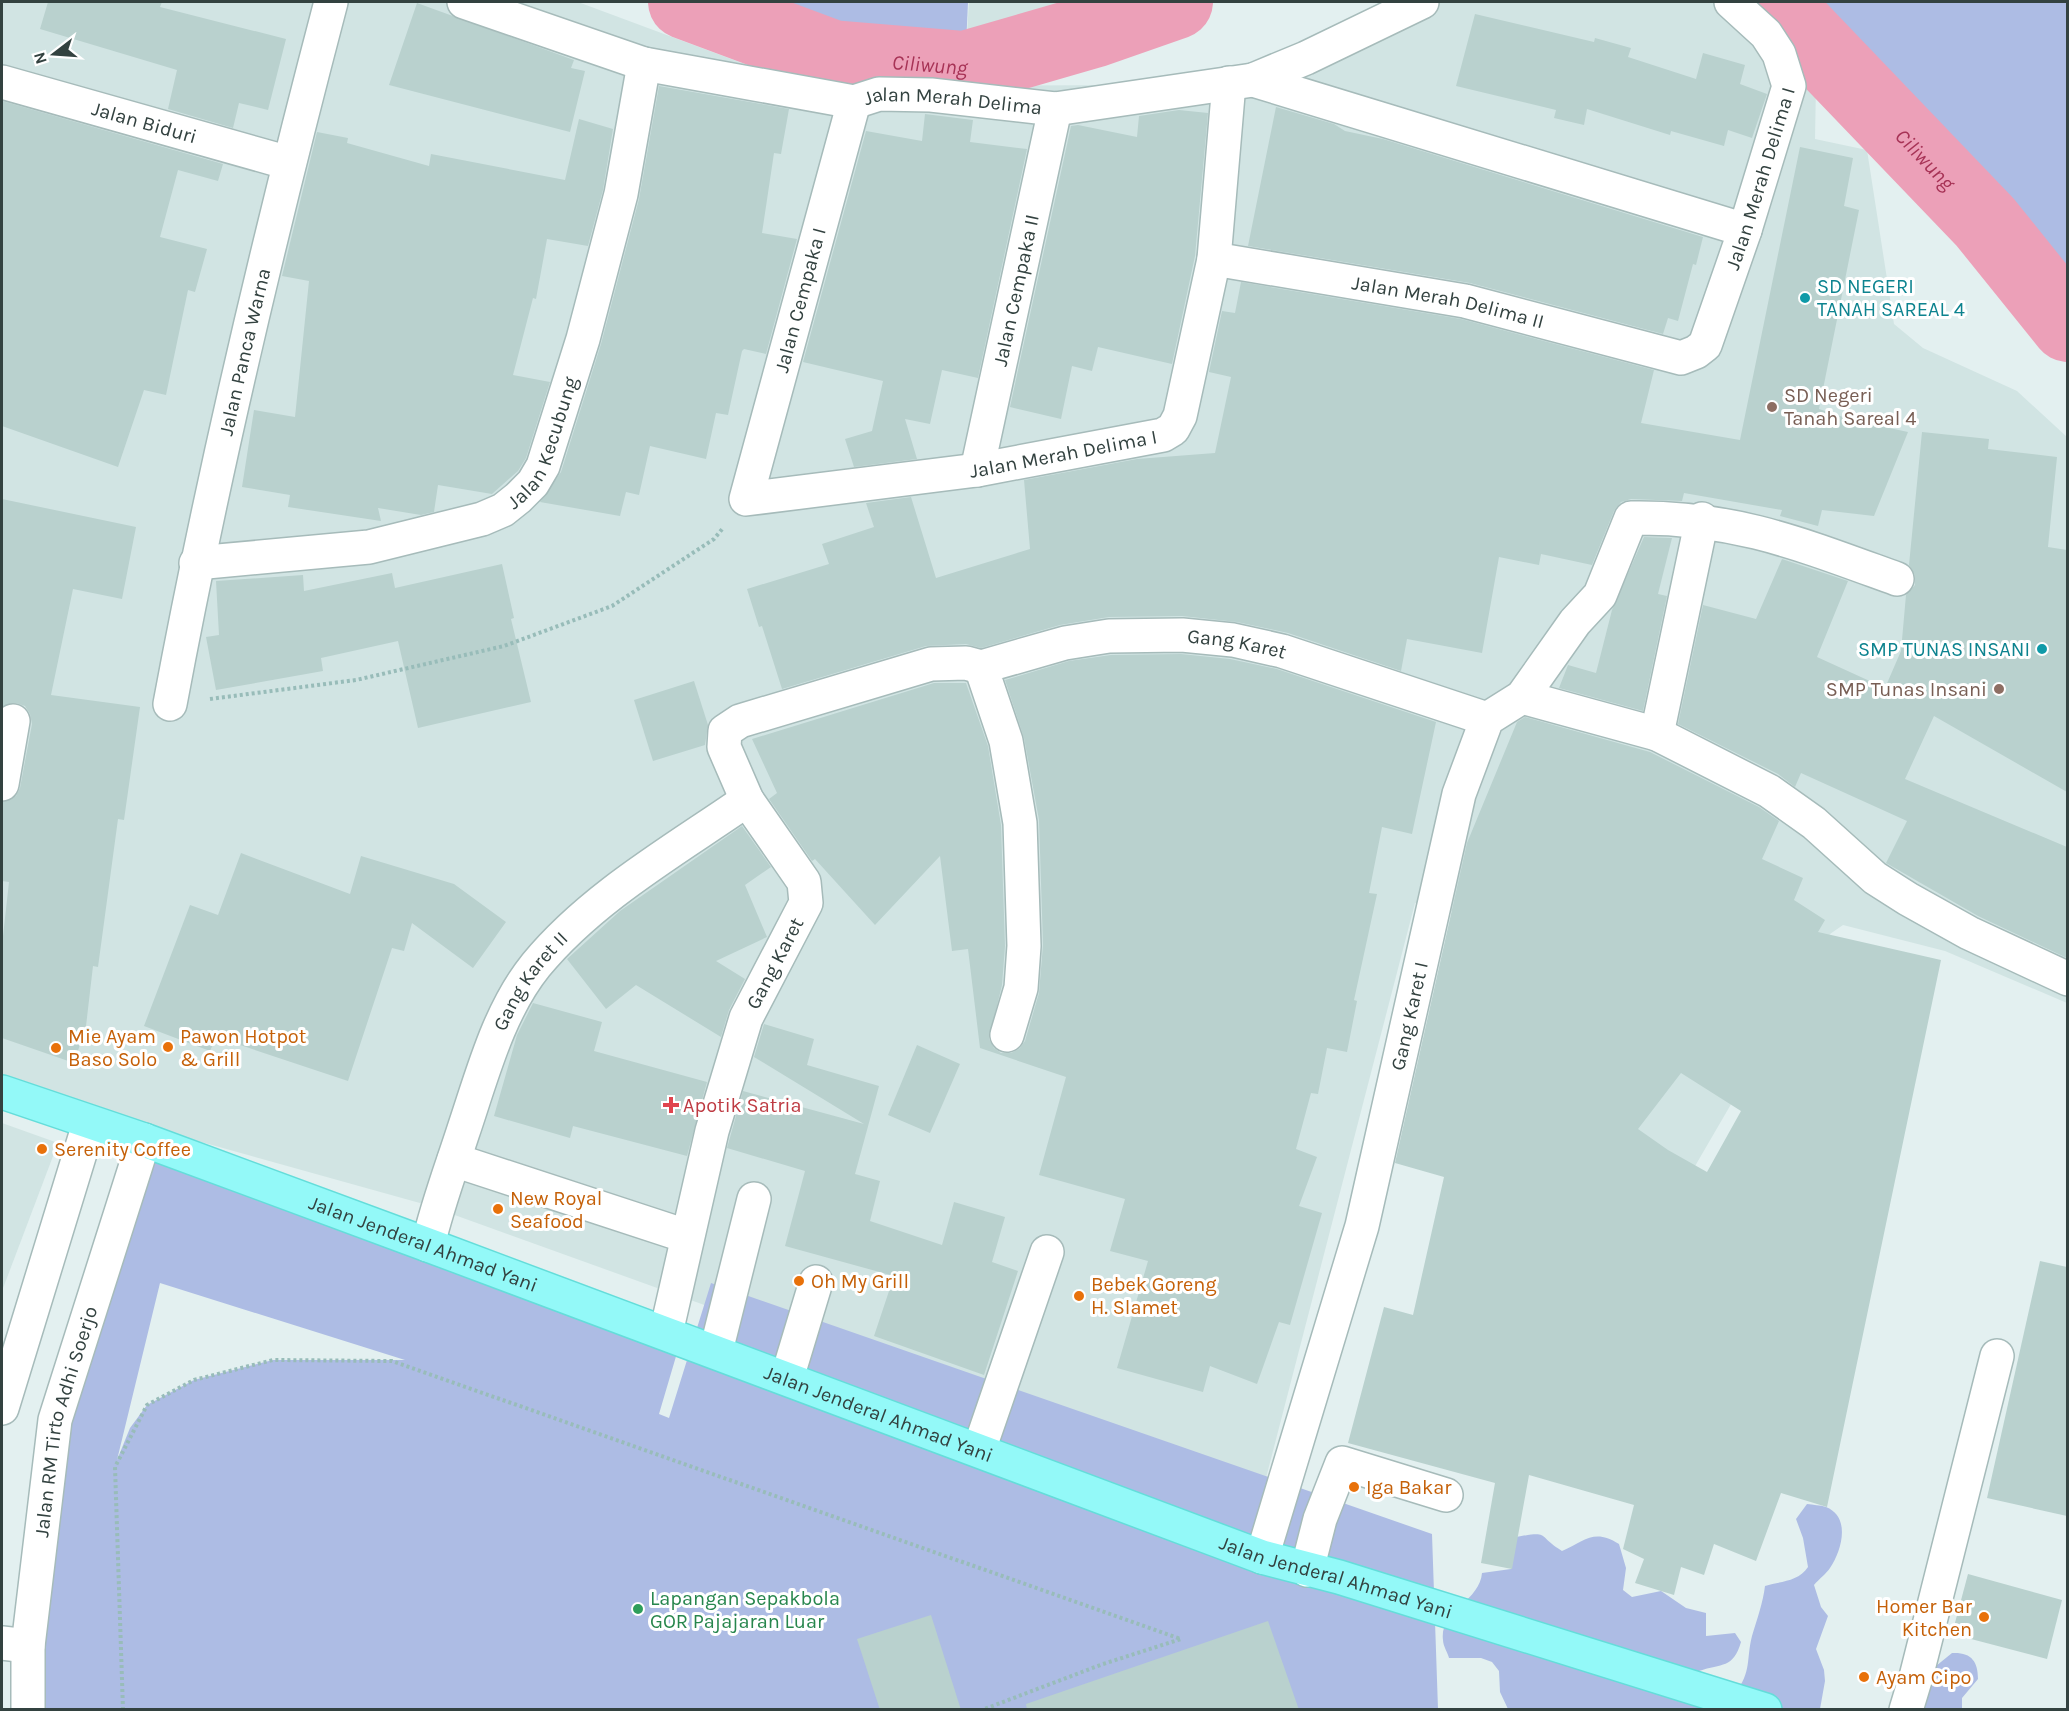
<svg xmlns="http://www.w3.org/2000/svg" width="2069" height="1711" viewBox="0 0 2069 1711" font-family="Karla,sans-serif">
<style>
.residential{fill:#d1e4e3}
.green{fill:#adbce4;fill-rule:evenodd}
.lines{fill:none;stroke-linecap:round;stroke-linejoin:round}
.river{stroke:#eca0b8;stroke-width:74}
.building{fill:#b9d1ce;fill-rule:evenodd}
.minor-casing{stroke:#a6bbba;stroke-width:36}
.major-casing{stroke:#64ddda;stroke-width:36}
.path{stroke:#98bcb9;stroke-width:4;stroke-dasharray:3 3;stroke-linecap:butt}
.minor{stroke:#fff;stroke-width:33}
.major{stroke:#93f9f8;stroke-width:33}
.culture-dot{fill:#0f9aa8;stroke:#fff;stroke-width:2}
.education-dot{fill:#8d6e63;stroke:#fff;stroke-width:2}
.food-dot{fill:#e8710a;stroke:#fff;stroke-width:2}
.health-dot{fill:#e0444e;stroke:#fff;stroke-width:2}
.leisure-dot{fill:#2e9e5b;stroke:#fff;stroke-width:2}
.labels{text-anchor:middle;stroke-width:6;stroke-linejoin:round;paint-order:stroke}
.street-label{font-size:20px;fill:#334240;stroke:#fff}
.culture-label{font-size:20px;fill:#0d838f;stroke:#fff;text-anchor:start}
.education-label{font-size:20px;fill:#785e54;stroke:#fff;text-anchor:start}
.food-label{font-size:20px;fill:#c56008;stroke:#fff;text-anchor:start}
.health-label{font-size:20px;fill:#be3a42;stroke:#fff;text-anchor:start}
.leisure-label{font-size:20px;fill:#27864d;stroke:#fff;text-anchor:start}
.water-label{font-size:21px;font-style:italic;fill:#a73356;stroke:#fff}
</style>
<rect width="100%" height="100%" fill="#e3f0f0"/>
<g class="residential">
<polygon points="2,2 578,2 742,63 882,86 1153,85 1249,67 1396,2 1742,2 1779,30 1816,84 1815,139 1867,150 1894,324 1923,348 2017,391 2067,437 2067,1003 1945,951 1843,925 1830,934 1666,1216 1518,1112 1598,946 1415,903 1259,1505 427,1205 90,1111 2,1078"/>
<polygon points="969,2 1170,2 1080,34 965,68"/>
<polygon points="2,1123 58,1143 2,1291"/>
</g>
<g class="green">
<polygon points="687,2 968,2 965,68 832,57"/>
<polygon points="1774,2 2067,2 2067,325 2008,251 1938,179"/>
<path d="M148 1148 677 1353 659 1414 669 1418 711 1283 1432 1534 1438 1709 28 1710 55 1420ZM160 1283 405 1360H273L194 1380 147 1405 130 1428 117 1460Z"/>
<path d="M1807 1504C1813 1505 1820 1505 1826 1507 1851 1517 1842 1550 1830 1568 1826 1574 1819 1579 1814 1585L1821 1607 1828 1616 1816 1649 1824 1670 1825 1681 1820 1709H1508L1500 1692 1499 1671 1492 1662 1481 1658H1449C1448 1653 1443 1646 1443 1640 1439 1612 1480 1601 1482 1573L1511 1569 1516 1537C1551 1531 1536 1535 1562 1551 1585 1541 1594 1528 1619 1544L1626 1568 1623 1590 1632 1597 1661 1591 1686 1608 1706 1613V1636L1735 1633 1741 1642C1733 1669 1722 1663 1699 1671V1683L1735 1693C1752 1672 1746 1659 1752 1636 1757 1619 1763 1603 1765 1586 1781 1581 1798 1582 1808 1567L1803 1538 1796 1519Z"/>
<path d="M1952 1653C1971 1652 1978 1661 1978 1679L1962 1698V1709L1900 1710 1920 1679Z"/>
</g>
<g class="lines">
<g class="river">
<path id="s1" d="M685 2 832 57 965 68 1093 31 1176 2"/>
<path id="s2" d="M1774 2 1985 222 2068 325"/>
</g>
</g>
<g class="building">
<polygon points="48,2 162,2 160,7 286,39 268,110 239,103 233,128 168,109 177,70 40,29"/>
<polygon points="417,3 574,60 571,68 585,71 570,132 389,85"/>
<polygon points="1475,14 1594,42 1595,38 1631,48 1628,57 1696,79 1703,53 1745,65 1740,84 1767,94 1752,138 1728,130 1724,146 1671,131 1670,135 1587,109 1584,125 1554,118 1556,110 1456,86"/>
<polygon points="659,86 789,109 781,154 774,153 762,233 797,239 766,354 744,349 742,351 728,415 716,413 706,459 650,446 639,495 626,492 620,516 540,502 561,472 601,344 639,199"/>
<polygon points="2,101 223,164 218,181 178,170 160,237 207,249 195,292 188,290 166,395 144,390 118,467 2,426"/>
<polygon points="1276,107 1334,124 1345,131 1383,139 1703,237 1696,265 1693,264 1678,321 1668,318 1663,334 1470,283 1248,246"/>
<polygon points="1179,110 1208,113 1195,256 1172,364 1098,347 1092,371 1072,366 1061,419 1010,407 1071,126 1078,125 1137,137 1139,116"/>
<polygon points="925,114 973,120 970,142 1027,149 978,378 942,370 930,424 905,419 917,459 854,467 845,439 872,431 883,381 803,362 866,131 922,141"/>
<polygon points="579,119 613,129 603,190 588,246 547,239 536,299 533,298 513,375 550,382 526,458 518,471 492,494 438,485 434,512 421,515 378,508 381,521 288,507 290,495 242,487 254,410 295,417 309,281 282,276 317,132 348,138 347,143 429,166 431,154 565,180"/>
<polygon points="1800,147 1853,158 1844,206 1859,210 1819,409 1852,420 1908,432 1874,516 1822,510 1818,526 1780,516 1782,510 1684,493 1682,501 1631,499 1621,502 1614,511 1592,565 1541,554 1539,565 1499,557 1482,653 1407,639 1401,671 1288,633 1237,622 1182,616 1109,617 1060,625 981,648 966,644 926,646 782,689 762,626 759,627 747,589 829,564 822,544 874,527 866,503 911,497 936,578 1030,549 1024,480 1137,459 1215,453 1231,377 1209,372 1222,311 1235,313 1241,282 1461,319 1654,370 1641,423 1740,440"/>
<polygon points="1922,432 1989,439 1988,449 2057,457 2048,547 2067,550 2067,792 1934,716 1905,779 2067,847 2067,958 1978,916 1886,863 1907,821 1801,773 1795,787 1778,774 1678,724 1703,605 1756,619 1782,559 1848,581 1817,657 1885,688 1901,651 1906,595 1915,585 1915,575 1909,565"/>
<polygon points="2,499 136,527 122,599 73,589 51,695 140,707 124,820 118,819 98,967 93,966 86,1026 74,1063 2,1038 2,945 9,882 2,881 2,802 16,796 20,788 32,724 30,714 25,706 16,703 2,707"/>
<polygon points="1644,537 1672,538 1658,594 1667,596 1643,711 1559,688 1568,665 1596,673 1612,610"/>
<polygon points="502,564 514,618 511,619 531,702 418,728 398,641 321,658 323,671 216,690 206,637 219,635 216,581 303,575 304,591 392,573 395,588"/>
<polygon points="1181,654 1230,659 1277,669 1436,722 1412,834 1382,827 1369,893 1377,894 1354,1000 1357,1001 1347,1052 1327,1048 1318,1094 1311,1093 1296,1149 1317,1157 1299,1206 1322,1213 1290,1325 1279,1322 1257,1384 1210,1366 1203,1392 1117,1368 1148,1261 1110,1251 1125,1199 1039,1175 1066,1077 980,1048 968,949 952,951 940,856 875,925 815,859 812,861 769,799 777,793 752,739 934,683 966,683 988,746 1001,825 1005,946 1002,985 989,1039 994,1048 1001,1053 1011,1053 1019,1049 1025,1041 1039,993 1043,945 1039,820 1024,738 1005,680 1069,661 1111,655"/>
<polygon points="694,681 708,725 705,745 653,761 634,700"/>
<path d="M1525 717 1650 752 1759 807 1779 821 1762 859 1803 878 1794 900 1825 920 1818 932 1941 960 1827 1507 1781 1493 1756 1561 1714 1544 1704 1575 1681 1567 1674 1595 1635 1583 1644 1559 1623 1549 1634 1505 1529 1475 1512 1569 1481 1563 1495 1483 1348 1443 1384 1307 1413 1315 1444 1177 1395 1163 1467 843 1517 722ZM1681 1073 1741 1111 1707 1172 1668 1150 1638 1129Z"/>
<polygon points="742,826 771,867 745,885 767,937 716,961 745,979 729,1010 721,1037 636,985 606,1009 567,959 620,911"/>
<polygon points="241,853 350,894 361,856 454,884 506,922 473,968 412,923 404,951 392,948 348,1081 216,1037 210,1051 144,1026 190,905 218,915"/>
<polygon points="533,1003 602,1022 594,1051 707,1082 687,1156 573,1126 570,1138 494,1116 517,1035"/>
<polygon points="764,1024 814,1039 807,1065 879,1086 855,1174 880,1181 870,1221 942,1245 954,1202 1005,1217 992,1262 1018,1271 984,1375 874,1336 894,1276 785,1246 805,1171 727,1148 743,1091 864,1124 754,1057"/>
<polygon points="917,1045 960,1064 930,1133 888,1115"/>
<polygon points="2040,1261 2067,1267 2067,1516 1987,1498"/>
<polygon points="1968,1574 2062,1600 2047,1659 1952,1634"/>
<polygon points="931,1615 961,1710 880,1710 857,1639"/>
<polygon points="1268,1621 1299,1710 1027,1710 1026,1704"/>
</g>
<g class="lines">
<g class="minor-casing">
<g id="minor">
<path id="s3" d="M464 2 644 64 854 102 879 94 931 95 1055 109 1253 80 1306 58 1422 2"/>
<polyline points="1253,80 1745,230"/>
<path id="s4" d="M2 82 289 163"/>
<path id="s5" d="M854 102 746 499 977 470 1163 435 1173 429 1180 416 1214 259 1229 83"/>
<path id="s6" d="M1214 259 1465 301 1681 358 1696 352 1705 345 1745 230 1789 86 1779 54 1766 34 1731 2"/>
<path id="s7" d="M977 470 1055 109"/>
<path id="s8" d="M196 563 369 547 482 519 503 510 518 498 533 483 543 466 583 339 621 194 644 64"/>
<polyline points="1522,697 1657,734 1769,791 1814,823 1875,878 1908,899 1969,933 2068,979"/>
<path id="s9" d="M170 704C214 468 270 234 331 2"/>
<polyline points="1657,734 1702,519"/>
<polyline points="2,784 13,721"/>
<path id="s10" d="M1007 1035 1021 988 1024 946 1020 823 1006 741 981 667 1065 643 1109 636 1182 635 1233 640 1282 651 1487 719"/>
<polyline points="454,1160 686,1236"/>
<path id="s11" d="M428 1245C437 1206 451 1169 463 1132 482 1076 498 1012 536 965 592 897 675 850 747 800"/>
<path id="s12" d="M666 1333 712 1131 746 1018 806 903 804 882 747 800 724 747 725 731 740 721 931 664 966 663 981 667"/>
<polyline points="716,1351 754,1199"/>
<polyline points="787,1378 816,1282"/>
<polyline points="2,1408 89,1124"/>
<polyline points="979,1450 1047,1252"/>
<path id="s13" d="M1262 1557 1362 1226 1459 794 1487 719 1522 697 1575 622 1600 595 1631 518C1733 516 1803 545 1897 579"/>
<polyline points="1307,1570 1320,1519 1342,1463 1446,1495"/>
<polyline points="2,1643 28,1646"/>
<path id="s14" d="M28 1710V1646L55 1420 144 1140"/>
<polyline points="1906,1710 1916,1677 1997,1356"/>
</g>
</g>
<g class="major-casing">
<g id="major">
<path id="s15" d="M2 1092 144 1140 428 1245 1262 1557 1339 1577 1765 1710"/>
</g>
</g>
<g class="path">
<polyline points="210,699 356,680 504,646 612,606 714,539 723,528"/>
<polyline points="123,1710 115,1467 147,1405 194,1380 273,1360 392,1361 1181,1639 1103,1664 982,1710"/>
</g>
<use href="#minor" class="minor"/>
<use href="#major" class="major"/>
</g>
<g class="culture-dot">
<circle cx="1805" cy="298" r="6"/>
<circle cx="2042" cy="649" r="6"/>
</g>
<g class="education-dot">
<circle cx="1772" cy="407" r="6"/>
<circle cx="1999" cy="689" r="6"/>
</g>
<g class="food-dot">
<circle cx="168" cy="1047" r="6"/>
<circle cx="56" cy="1048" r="6"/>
<circle cx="42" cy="1149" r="6"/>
<circle cx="498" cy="1209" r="6"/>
<circle cx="799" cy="1281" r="6"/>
<circle cx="1079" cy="1296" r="6"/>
<circle cx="1354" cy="1487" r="6"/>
<circle cx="1984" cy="1617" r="6"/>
<circle cx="1864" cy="1677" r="6"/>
</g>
<path class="health-dot" d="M668 1096h6v6h6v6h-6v6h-6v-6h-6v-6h6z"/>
<circle class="leisure-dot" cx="638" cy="1609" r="6"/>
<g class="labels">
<g class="street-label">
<text dy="7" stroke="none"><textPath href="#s3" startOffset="504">Jalan Merah Delima</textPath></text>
<text dy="7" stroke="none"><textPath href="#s4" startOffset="148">Jalan Biduri</textPath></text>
<text dy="7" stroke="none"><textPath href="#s6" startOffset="681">Jalan Merah Delima I</textPath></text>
<text dy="7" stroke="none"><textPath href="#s7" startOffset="184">Jalan Cempaka II</textPath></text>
<text transform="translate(800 300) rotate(-75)" y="7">Jalan Cempaka I</text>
<text dy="7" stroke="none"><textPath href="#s6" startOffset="238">Jalan Merah Delima II</textPath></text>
<text dy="7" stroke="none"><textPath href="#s9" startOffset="360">Jalan Panca Warna</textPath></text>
<text dy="7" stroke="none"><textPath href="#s8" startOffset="394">Jalan Kecubung</textPath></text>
<text dy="7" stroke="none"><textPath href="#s5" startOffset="732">Jalan Merah Delima I</textPath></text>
<text dy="7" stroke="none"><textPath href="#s10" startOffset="636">Gang Karet</textPath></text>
<text dy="7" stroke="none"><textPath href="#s12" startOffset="387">Gang Karet</textPath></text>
<text dy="7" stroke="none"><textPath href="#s11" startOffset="285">Gang Karet II</textPath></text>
<text dy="7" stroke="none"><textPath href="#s13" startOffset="561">Gang Karet I</textPath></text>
<text dy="7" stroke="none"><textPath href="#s15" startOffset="448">Jalan Jenderal Ahmad Yani</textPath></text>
<text dy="7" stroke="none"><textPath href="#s15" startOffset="934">Jalan Jenderal Ahmad Yani</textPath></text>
<text dy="7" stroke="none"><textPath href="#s14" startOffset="292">Jalan RM Tirto Adhi Soerjo</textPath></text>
<text dy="7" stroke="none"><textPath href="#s15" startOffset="1420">Jalan Jenderal Ahmad Yani</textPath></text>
</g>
<g class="culture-label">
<text x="1817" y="293">SD NEGERI<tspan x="1817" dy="23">TANAH SAREAL 4</tspan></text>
<text x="2030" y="656" text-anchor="end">SMP TUNAS INSANI</text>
</g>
<g class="education-label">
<text x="1784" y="402">SD Negeri<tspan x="1784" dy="23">Tanah Sareal 4</tspan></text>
<text x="1987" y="696" text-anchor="end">SMP Tunas Insani</text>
</g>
<g class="food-label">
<text x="68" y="1043">Mie Ayam<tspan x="68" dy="23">Baso Solo</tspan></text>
<text x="180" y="1043">Pawon Hotpot<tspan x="180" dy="23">&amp; Grill</tspan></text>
<text x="54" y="1156">Serenity Coffee</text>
<text x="510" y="1205">New Royal<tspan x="510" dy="23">Seafood</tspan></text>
<text x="811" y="1288">Oh My Grill</text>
<text x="1091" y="1291">Bebek Goreng<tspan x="1091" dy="23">H. Slamet</tspan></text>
<text x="1366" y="1494">Iga Bakar</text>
<text x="1972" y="1613" text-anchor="end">Homer Bar<tspan x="1972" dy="23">Kitchen</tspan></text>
<text x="1876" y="1684">Ayam Cipo</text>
</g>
<g class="health-label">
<text x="683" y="1112">Apotik Satria</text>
</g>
<g class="leisure-label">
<text x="650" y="1605">Lapangan Sepakbola<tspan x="650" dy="23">GOR Pajajaran Luar</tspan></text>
</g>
<g class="water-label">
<text dy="7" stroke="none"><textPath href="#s1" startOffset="255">Ciliwung</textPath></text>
<text dy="7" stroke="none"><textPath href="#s2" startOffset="218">Ciliwung</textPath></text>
</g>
</g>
<rect width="2069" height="1711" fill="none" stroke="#334240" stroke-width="6"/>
<g transform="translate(54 54) rotate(253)" stroke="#ffffff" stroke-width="4.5" paint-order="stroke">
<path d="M0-4.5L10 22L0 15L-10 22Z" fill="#334240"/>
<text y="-9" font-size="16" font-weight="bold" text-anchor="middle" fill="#334240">N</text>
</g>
</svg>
